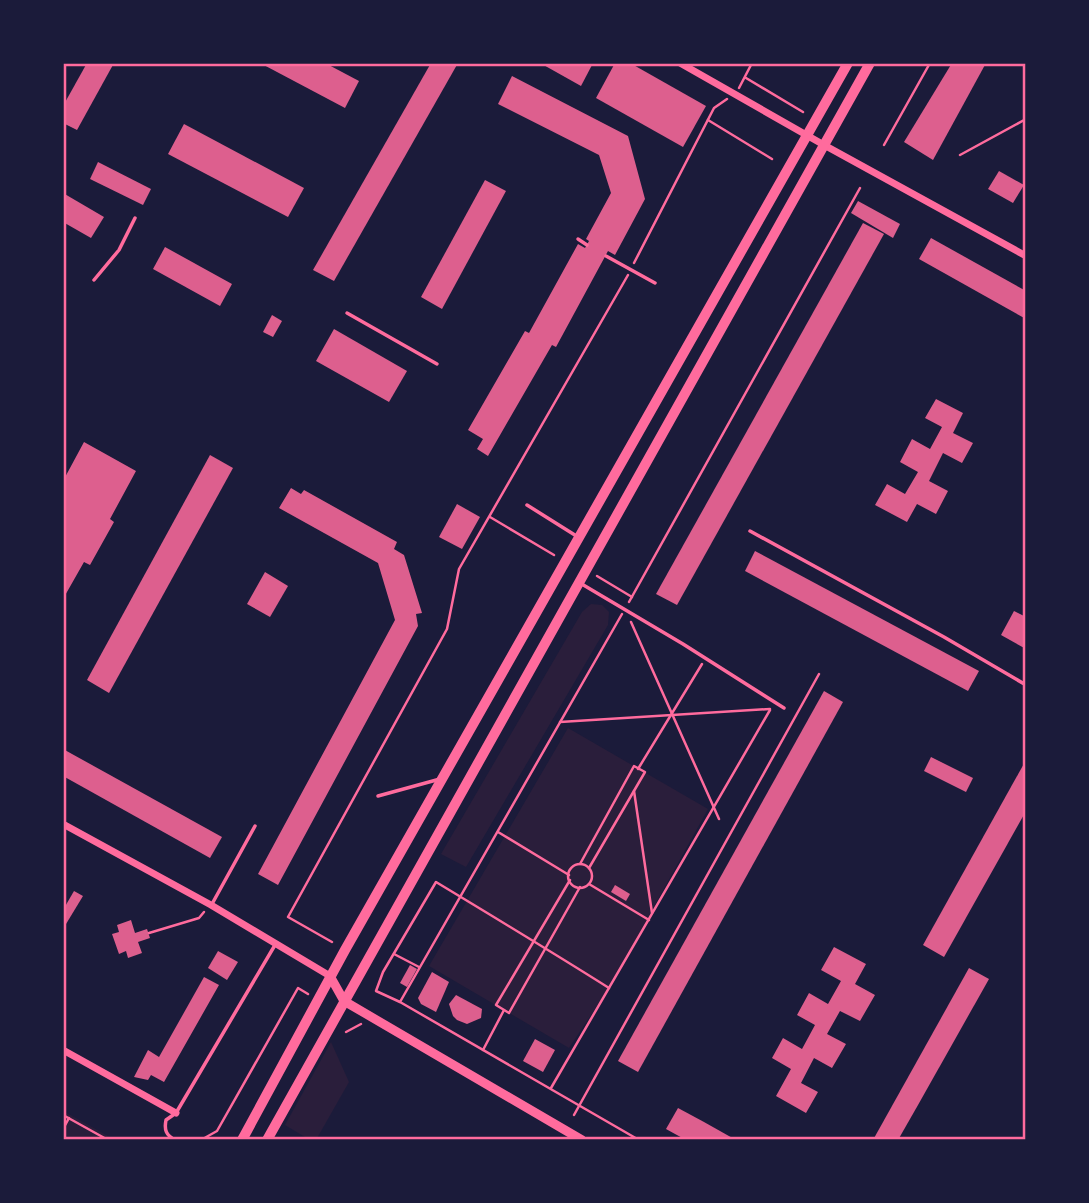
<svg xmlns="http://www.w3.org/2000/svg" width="1089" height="1203" viewBox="0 0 1089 1203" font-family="Overpass,sans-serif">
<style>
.green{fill:#2a1e3b}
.building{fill:#dd5f8e}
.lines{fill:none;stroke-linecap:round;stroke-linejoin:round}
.path{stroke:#ff6b9d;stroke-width:2.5}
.service{stroke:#ff6b9d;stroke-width:3.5}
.minor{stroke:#ff6b9d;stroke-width:7}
.tertiary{stroke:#ff6b9d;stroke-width:9}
.primary{stroke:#ff6b9d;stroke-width:10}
.neatline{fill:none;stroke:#ff6b9d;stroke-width:2.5}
</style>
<rect width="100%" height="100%" fill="#1b1b3a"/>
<g class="green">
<polygon points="591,604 602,605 609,612 608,625 466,867 441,854 582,612"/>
<polygon points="568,728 708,809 609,988 569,1048 429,966"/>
<polygon points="331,1042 349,1082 316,1140 310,1140 285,1125"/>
<polygon points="63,1111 115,1140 63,1140"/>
</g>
<g class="building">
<polygon points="87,63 114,63 77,130 63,123 63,106"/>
<polygon points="260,63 325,63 359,81 345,108"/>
<polygon points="431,63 458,63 334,281 313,270"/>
<polygon points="540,63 588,63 592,65 581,86"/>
<polygon points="615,63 630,63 706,106 683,147 596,98"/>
<polygon points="952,63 986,63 933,160 904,142"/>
<polygon points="512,76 628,136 645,199 615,255 608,251 556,347 552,345 488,456 477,449 483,439 468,430 525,331 529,333 578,244 585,248 589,241 586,239 611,193 599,155 498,104"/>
<polygon points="184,124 304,188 288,217 168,154"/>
<polygon points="98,162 151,189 143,205 90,179"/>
<polygon points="999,171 1024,185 1013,203 988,189"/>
<polygon points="485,180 506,191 442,309 421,297"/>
<polygon points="63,193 104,217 91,238 63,222"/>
<polygon points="858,201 900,224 893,238 851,213"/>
<polygon points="863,223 884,234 677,605 656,594"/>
<polygon points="931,238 1026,291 1026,319 919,259"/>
<polygon points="165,247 232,284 220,306 153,269"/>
<polygon points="272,315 282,321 273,337 263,332"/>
<polygon points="334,329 407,371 389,402 316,361"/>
<polygon points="936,399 963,413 953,433 973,443 962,463 943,453 929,481 948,491 936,514 917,504 907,522 875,505 887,484 905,494 918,472 900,462 912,439 930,449 942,427 925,418"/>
<polygon points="84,442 136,471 110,519 114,522 90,565 84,562 63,599 63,481"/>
<polygon points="210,455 233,468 109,693 87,680"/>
<polygon points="291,488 301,494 304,490 397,542 394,549 404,555 422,613 416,614 418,626 278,885 258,874 395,620 378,563 279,508"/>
<polygon points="457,504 480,517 462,549 439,537"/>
<polygon points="755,551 979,671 968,691 745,571"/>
<polygon points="265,572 288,586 270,617 247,604"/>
<polygon points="1014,611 1026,617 1026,649 1001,635"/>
<polygon points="824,691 843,702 638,1072 618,1061"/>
<polygon points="63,749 222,837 210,858 63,776"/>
<polygon points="931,757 973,778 966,792 924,771"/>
<polygon points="1026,760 1026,811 944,957 923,945"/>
<polygon points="615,885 630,894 626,901 611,892"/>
<polygon points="74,891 83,896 63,929 63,910"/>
<polygon points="131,920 135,933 147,929 150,938 138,942 142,953 128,958 126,951 119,954 112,934 119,932 117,925"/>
<polygon points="834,947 866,964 855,984 875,995 860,1021 840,1011 827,1034 846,1044 832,1068 814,1058 801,1083 818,1092 806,1113 776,1096 791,1069 772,1058 783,1038 802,1049 815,1025 797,1015 809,993 828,1004 841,981 821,970"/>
<polygon points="218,951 238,962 227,980 208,968"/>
<polygon points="410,965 417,969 407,987 400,983"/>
<polygon points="969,968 989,979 918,1105 898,1140 873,1140"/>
<polygon points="432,972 449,982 436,1012 421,1004 418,998"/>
<polygon points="204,977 219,985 164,1082 151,1075 148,1080 134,1077 148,1050 159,1057"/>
<polygon points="456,995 482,1009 481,1018 467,1024 457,1020 453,1016 449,1004"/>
<polygon points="535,1039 555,1050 543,1072 523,1061"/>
<polygon points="678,1108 704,1122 736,1140 686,1140 666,1129"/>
</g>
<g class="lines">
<g class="path">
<polyline points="746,78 803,112"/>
<polyline points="739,88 752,63"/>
<polyline points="708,120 772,159"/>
<polyline points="884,145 930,63"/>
<polyline points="960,155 1026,119"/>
<polyline points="634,263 714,108 727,99"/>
<polyline points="490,517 554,555"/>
<polyline points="597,576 632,597"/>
<polyline points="629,602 860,188"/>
<polyline points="631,622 719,819"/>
<polyline points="560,722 770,709"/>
<polyline points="638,769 702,664"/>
<polyline points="634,791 652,913"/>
<polyline points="498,832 569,875"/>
<polyline points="580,864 634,766 645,772 589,868"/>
<circle cx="580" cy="876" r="12"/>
<polyline points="570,880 496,1005 509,1013 580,887"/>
<polyline points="589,884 649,920"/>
<polyline points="149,933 199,918 204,912"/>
<polyline points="332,942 288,917 447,629 459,569 628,275"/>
<polyline points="394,954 419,967"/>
<path d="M609 988C552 952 494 917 436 882L383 972 376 991 400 1002 622 614"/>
<polyline points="400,1002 639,1140"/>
<polyline points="346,1032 361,1024"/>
<polyline points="483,1050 504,1010"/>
<polyline points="551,1088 770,710"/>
<polyline points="63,1115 108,1140"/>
<polyline points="574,1115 819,674"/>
<polyline points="63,1129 69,1118"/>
<polyline points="201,1140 217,1131 298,988 308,994"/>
</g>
<g class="service">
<polyline points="578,239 587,245"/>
<polyline points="606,256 655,283"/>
<polyline points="94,280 119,250 135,218"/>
<polyline points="347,313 437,364"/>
<polyline points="527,505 578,537"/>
<polyline points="750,531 944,637 1026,685"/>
<polyline points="580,583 683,644 784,708"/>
<polyline points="378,796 440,779"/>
<polyline points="212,904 255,826"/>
<path d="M175 1140C166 1135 164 1130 166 1120L176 1113 275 945"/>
</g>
<g class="minor">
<polyline points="680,63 824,145 1026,256"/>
<polyline points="63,824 211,905 330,976"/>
<polyline points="63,1050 176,1113"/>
</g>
<polyline class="tertiary" points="330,976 344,1001 582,1140"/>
<g class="primary">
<polyline points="242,1140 345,950 848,63"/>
<polyline points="267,1140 870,63"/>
</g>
</g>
<rect width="1089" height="1203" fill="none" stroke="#1b1b3a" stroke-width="130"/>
<rect x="65" y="65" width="959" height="1073" class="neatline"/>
</svg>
